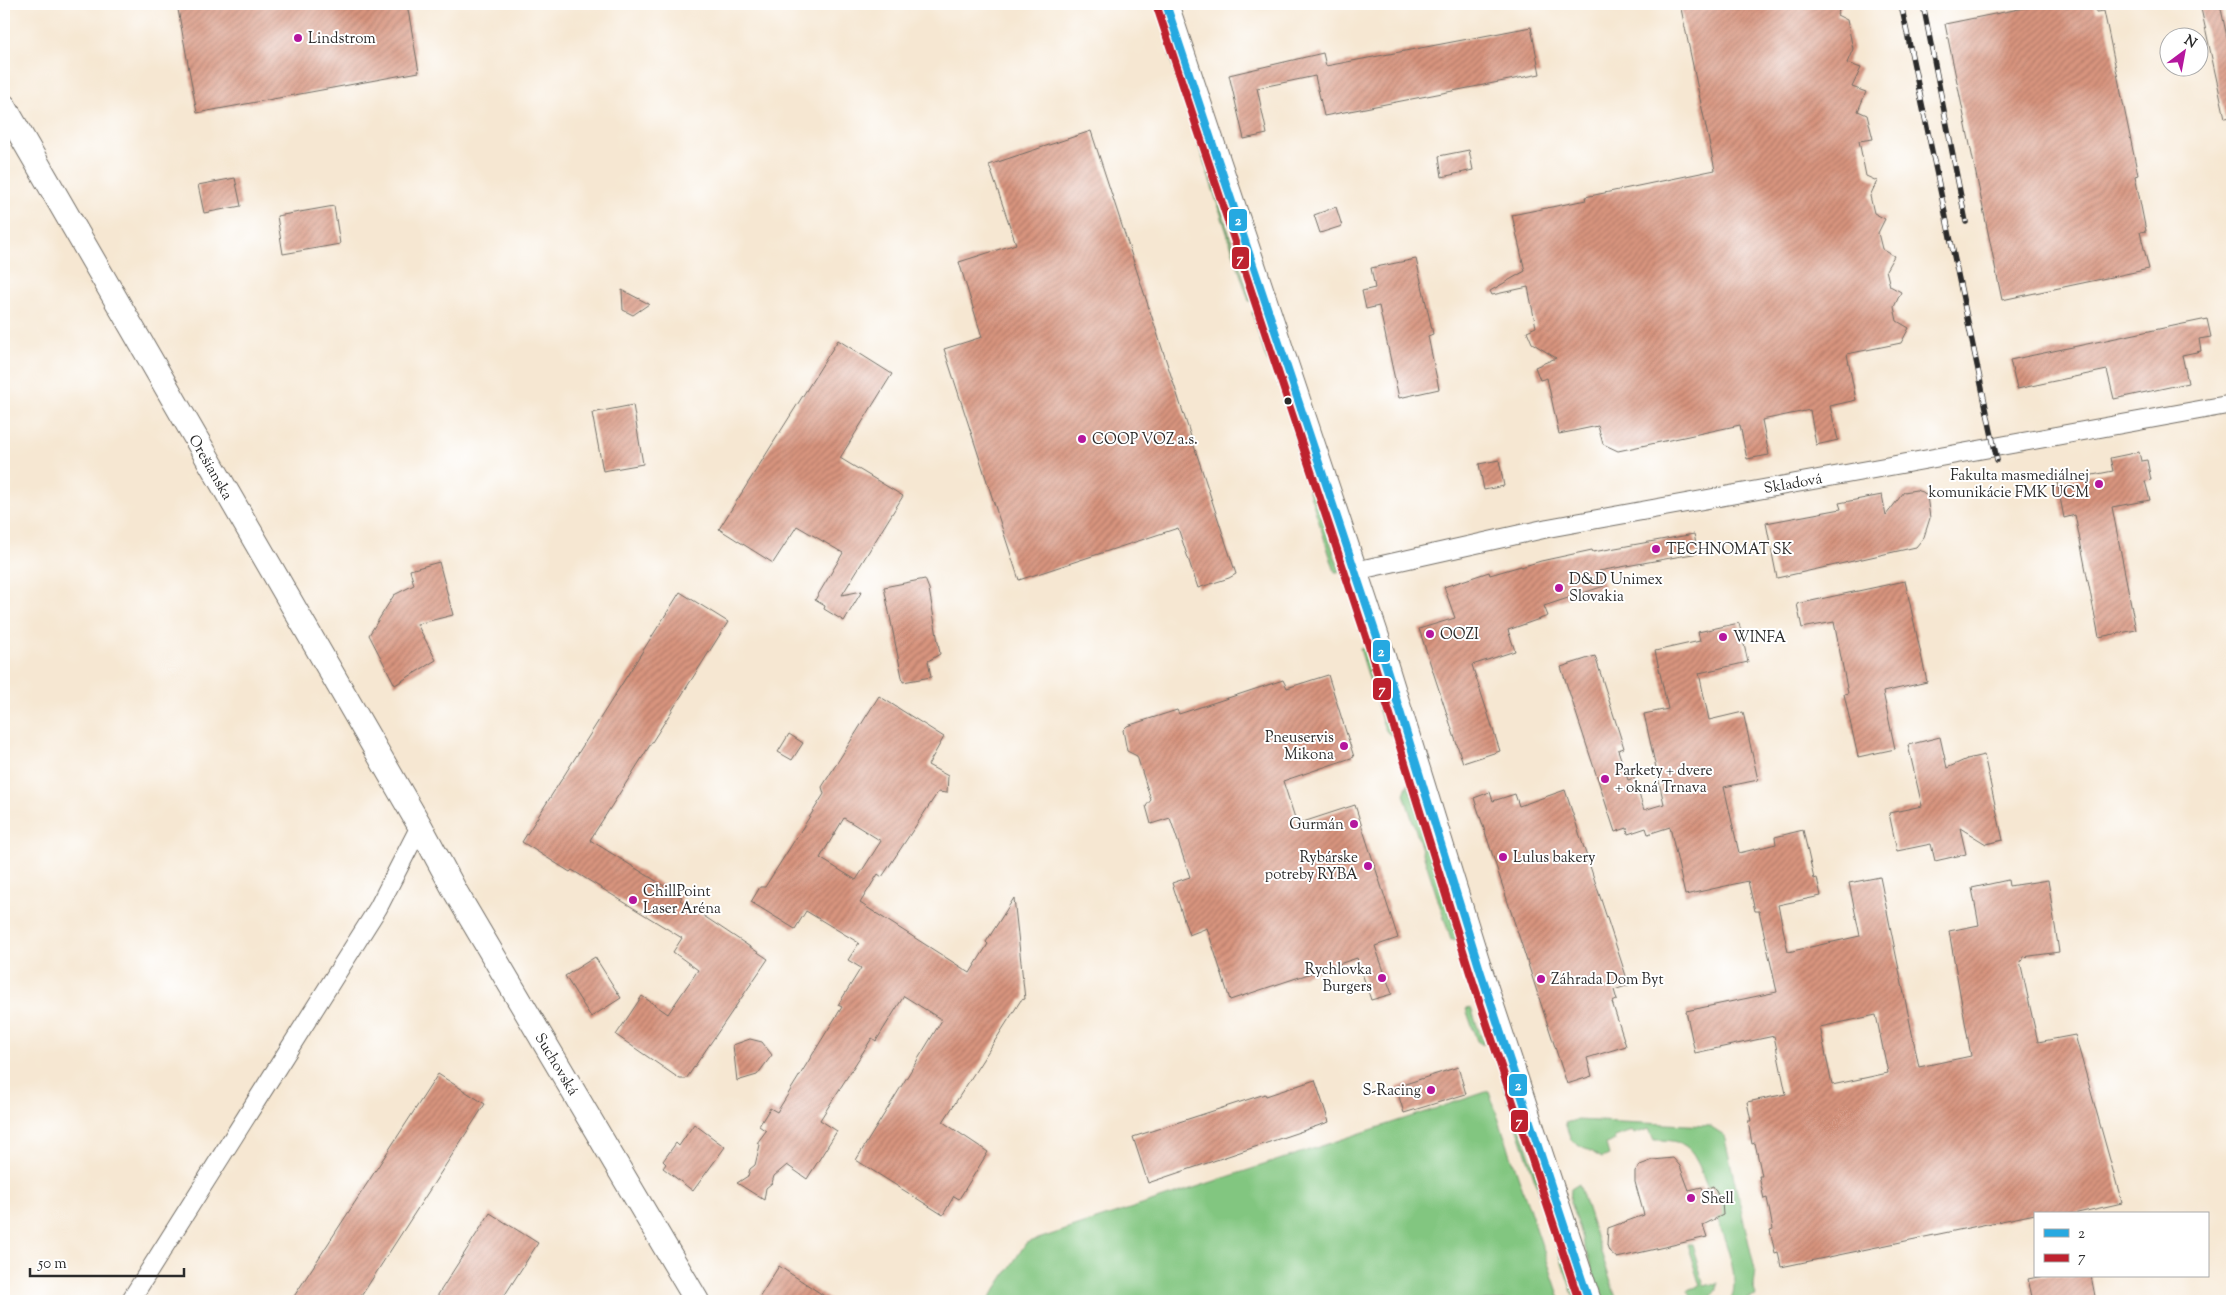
<svg xmlns="http://www.w3.org/2000/svg" width="2236" height="1305" viewBox="0 0 2236 1305" font-family="'Sorts Mill Goudy',serif">
<style>
.green{fill:#82c680;stroke:#567856}
.building{fill:url(#building-hatch);fill-rule:evenodd}
.lines{fill:none;stroke-linecap:round;stroke-linejoin:round}
.street-casing{stroke:#726d65;stroke-width:20}
.secondary-casing{stroke:#726d65;stroke-width:26}
.street{stroke:#fff;stroke-width:18}
.secondary{stroke:#fff;stroke-width:24}
.rail-casing{stroke:#2b2b2b;stroke-width:5.5}
.rail{stroke:#fff;stroke-width:4;stroke-dasharray:11;stroke-linecap:butt}
.bus-1-casing{stroke:#fff;stroke-width:11}
.bus-2-casing{stroke:#fff;stroke-width:11}
.bus-1{stroke:#26a9e1;stroke-width:8}
.bus-2{stroke:#be222f;stroke-width:8}
.poi-dot{fill:#b5179e;stroke:#fff;stroke-width:2}
.bus-dot{fill:#2b2b2b;stroke:#fff;stroke-width:2}
.labels{text-anchor:middle;stroke-width:4;stroke-linejoin:round;paint-order:stroke}
.poi-label{font-size:15px;fill:#2b2b2b;stroke:#fff;text-anchor:start}
.street-label{font-size:15px;fill:#2b2b2b;stroke:#fff}
.line-badge{stroke:#fff;stroke-width:2}
.badge-label{font-size:14px;text-anchor:middle;font-weight:bold;fill:#fff}
</style>
<defs>
<pattern id="building-hatch" width="6" height="6" patternUnits="userSpaceOnUse" patternTransform="scale(1.25)"><rect width="6" height="6" fill="#d8947e"/><path d="M-1 1l2-2M0 6l6-6M5 7l2-2" fill="none" stroke="#af7967"/></pattern>
</defs>
<rect width="100%" height="100%" fill="#fff"/>
<filter id="ink" filterUnits="userSpaceOnUse"><feTurbulence type="fractalNoise" baseFrequency=".02" numOctaves="2"/><feDisplacementMap in="SourceGraphic" scale="10" xChannelSelector="R" yChannelSelector="G"/><feConvolveMatrix kernelMatrix="1 2 1 2 8 2 1 2 1" color-interpolation-filters="sRGB"/></filter>
<filter id="wash" filterUnits="userSpaceOnUse"><feTurbulence type="fractalNoise" baseFrequency=".0096" numOctaves="4" result="noise"/><feDisplacementMap in="SourceGraphic" scale="20" xChannelSelector="R" yChannelSelector="G"/><feGaussianBlur stdDeviation="1.12" result="paint"/><feColorMatrix in="noise" values="0 0 0 0 0 0 0 0 0 0 0 0 0 0 0 0 0 1.4 0 .05"/><feComposite in="paint" operator="in"/></filter>
<g filter="url(#wash)">
<rect width="100%" height="100%" fill="#f6e7d2"/>
<g class="green">
<polygon points="1169,54 1174,62 1251,301 1249,301"/>
<polygon points="1255,311 1279,385 1266,358 1252,312"/>
<polygon points="1293,429 1340,572 1335,572 1298,457"/>
<polygon points="1365,648 1393,736 1387,732 1384,727 1360,649"/>
<polygon points="1408,783 1458,940 1451,940 1404,794"/>
<polygon points="1471,1008 1483,1042 1483,1045 1477,1041 1466,1009"/>
<polygon points="1502,1081 1505,1081 1578,1301 1575,1301"/>
<polygon points="1489,1091 1561,1301 988,1301 1026,1243"/>
<path d="M1576 1120 1710 1126 1724 1135 1755 1270 1753 1285 1756 1296 1749 1298V1301H1730C1742 1280 1724 1240 1717 1217L1723 1215 1722 1202 1713 1186 1708 1188C1694 1155 1695 1139 1654 1140L1649 1129 1634 1134 1632 1131 1614 1137 1615 1141 1606 1144 1609 1155 1602 1158 1571 1140 1565 1123Z"/>
<polygon points="1579,1184 1617,1301 1603,1301 1601,1297 1570,1202 1571,1189"/>
<polygon points="1687,1244 1692,1244 1704,1286 1717,1283 1717,1290 1708,1300 1695,1300 1687,1290 1700,1286"/>
</g>
<g id="blocks">
<g class="building">
<polygon points="177,4 407,4 419,72 197,113"/>
<polygon points="1680,4 1842,4 1837,15 1847,20 1853,49 1847,63 1861,68 1852,87 1866,92 1858,111 1867,115 1873,139 1859,141 1866,176 1877,181 1870,196 1874,213 1885,219 1878,233 1882,249 1894,256 1886,270 1890,286 1901,292 1894,307 1897,321 1909,328 1901,343 1847,354 1856,400 1830,406 1838,440 1816,445 1810,410 1762,420 1769,455 1747,459 1740,425 1618,451 1603,444 1598,426 1559,434 1547,378 1540,380 1535,367 1556,358 1532,343 1527,331 1536,327 1528,287 1492,295 1490,291 1525,271 1512,215 1586,200 1585,197 1715,170"/>
<polygon points="2044,4 2094,4 2096,12 2104,11 2138,175 2135,176 2146,231 2140,232 2149,269 2002,300 1945,24"/>
<polygon points="2200,4 2220,4 2232,61 2232,117 2225,118"/>
<polygon points="1531,27 1540,74 1324,116 1315,76 1277,84 1257,88 1267,134 1244,139 1229,75 1323,53 1326,66"/>
<polygon points="1091,131 1236,574 1229,578 1198,588 1178,528 1019,580 944,349 982,337 959,262 1016,244 989,165"/>
<polygon points="1469,150 1473,170 1442,177 1439,156"/>
<polygon points="235,178 241,206 204,213 198,185"/>
<polygon points="334,206 340,244 283,254 277,216"/>
<polygon points="1336,207 1342,226 1320,233 1314,215"/>
<polygon points="1416,259 1433,334 1428,336 1439,389 1399,398 1379,306 1366,309 1362,291 1375,288 1371,268"/>
<polygon points="622,290 649,304 633,315 623,310"/>
<polygon points="2207,319 2211,337 2199,339 2201,351 2182,355 2188,383 2114,399 2107,370 2017,389 2010,360"/>
<polygon points="838,340 892,374 840,458 903,496 842,595 862,591 844,621 824,609 825,606 815,600 843,553 797,526 773,563 719,529"/>
<polygon points="633,405 643,464 603,471 592,413"/>
<polygon points="2139,452 2141,461 2147,460 2151,480 2145,481 2150,500 2112,507 2136,630 2099,637 2075,515 2064,518 2057,482 2113,471 2110,458"/>
<polygon points="1499,460 1504,486 1484,490 1479,464"/>
<polygon points="1916,490 1923,492 1927,496 1930,518 1924,537 1916,547 1777,578 1766,523 1841,509 1839,503 1882,495 1886,515 1904,492"/>
<polygon points="1694,534 1698,553 1599,571 1604,586 1544,606 1548,616 1508,630 1515,651 1472,665 1500,751 1463,763 1419,629 1455,618 1444,587 1489,572 1490,575 1521,566 1521,567 1541,561 1592,550 1593,552"/>
<polygon points="439,562 453,615 417,624 436,660 395,685 369,635 394,595 414,585 410,570"/>
<polygon points="925,579 929,589 940,654 928,661 931,677 903,682 884,587"/>
<polygon points="1905,581 1927,682 1883,692 1895,749 1858,757 1844,694 1848,693 1834,622 1802,628 1797,604"/>
<polygon points="680,592 728,622 590,840 682,897 680,900 768,959 686,1079 680,1079 616,1035 642,996 668,1014 698,970 673,952 682,938 572,870 570,872 522,842"/>
<path d="M1739 623 1748 662 1699 673 1709 720 1743 712 1758 780 1724 787 1739 853 1776 844 1775 837 1803 830 1814 879 1817 878 1821 896 1778 905 1788 952 1860 936 1849 883 1880 877 1919 1067 1971 1056 1949 931 1979 925 1972 888 2008 880 2009 886 2048 880 2059 952 2023 957V960L2020 961 2032 1016 2038 1042 2075 1035 2122 1203 2073 1214H2035L1781 1267 1778 1252 1775 1253 1770 1230 1773 1229 1767 1198 1764 1199 1759 1176H1762L1755 1143 1752 1144 1748 1121H1751L1747 1102 1786 1094 1774 1036 1695 1053 1686 1011 1777 992 1759 911H1755L1748 881 1685 895 1670 827 1648 834 1646 828 1628 834 1627 828 1615 832 1561 667 1595 656 1624 748 1618 750 1628 780 1634 778 1644 810 1664 804 1644 714 1668 709 1655 651 1700 641 1698 632ZM1876 1015 1888 1073 1832 1085 1820 1027Z"/>
<polygon points="1328,675 1354,757 1283,781 1297,824 1355,805 1398,938 1375,946 1392,994 1371,1000 1357,958 1230,1000 1207,928 1189,935 1172,883 1190,877 1170,818 1151,824 1146,806 1151,800 1137,756 1127,751 1123,730 1127,726 1177,710 1179,714 1283,680 1287,688"/>
<path d="M879 696 944 737 928 765 948 776 947 793 938 792 882 877 878 874 860 903 970 973 988 944 986 942 1014 898 1025 999 1021 1000 943 1122 988 1152 959 1199 954 1196 943 1215 856 1160 942 1020 904 996 876 1041 872 1038 820 1120 837 1131 807 1179 787 1165 774 1176 772 1183 766 1188 764 1200 737 1183 748 1176 750 1169 755 1165 760 1145 757 1143 766 1131 759 1126 770 1108 777 1112 842 1007 838 1005 861 968 848 960 859 943 806 911 795 929 751 902 760 887H765L824 794 822 787ZM844 818 881 841 856 880 820 858Z"/>
<polygon points="789,734 803,743 792,760 778,752"/>
<polygon points="1940,737 1947,768 1967,759 1984,755 2003,840 1986,844 1960,828 1966,854 1935,861 1931,844 1897,851 1889,813 1922,806 1908,745"/>
<polygon points="1565,790 1629,985 1614,990 1617,1000 1612,1002 1626,1046 1587,1058 1592,1076 1567,1084 1474,798 1490,792 1493,801 1515,794 1519,806"/>
<polygon points="595,957 621,998 591,1017 565,976"/>
<polygon points="750,1039 762,1042 772,1055 757,1075 737,1081 733,1045"/>
<polygon points="1458,1067 1466,1094 1404,1113 1396,1087"/>
<polygon points="438,1074 485,1104 358,1301 291,1301"/>
<polygon points="1315,1080 1329,1122 1148,1183 1133,1137 1265,1094 1266,1096"/>
<polygon points="694,1124 725,1147 693,1191 663,1168 666,1164 663,1161 676,1143 679,1146"/>
<polygon points="1673,1158 1680,1166 1689,1190 1702,1187 1703,1190 1713,1186 1722,1202 1723,1215 1703,1225 1707,1237 1617,1258 1609,1251 1607,1245 1608,1228 1644,1215 1635,1182 1635,1171 1640,1165 1653,1160"/>
<polygon points="490,1213 538,1243 501,1301 434,1301"/>
<polygon points="779,1266 832,1301 757,1301"/>
<polygon points="2043,1276 2091,1276 2096,1301 2033,1301 2028,1279"/>
</g>
</g>
</g>
<g filter="url(#ink)">
<use href="#blocks" fill-opacity="0" stroke="#726d65" stroke-width="1"/>
<g class="lines">
<g class="street-casing">
<g id="street">
<polyline points="1355,571 1548,528 2227,405 2232,406"/>
<polyline points="130,1301 378,908 420,826"/>
</g>
</g>
<g class="secondary-casing">
<g id="secondary">
<polyline points="1166,4 1377,637 1480,970 1589,1301"/>
<polyline points="4,106 420,826 455,891 697,1301"/>
</g>
</g>
<use href="#street" class="street"/>
<use href="#secondary" class="secondary"/>
<g class="rail-casing">
<g id="rail">
<polyline points="1901,4 1997,460"/>
<polyline points="1923,4 1966,222"/>
</g>
</g>
<use href="#rail" class="rail"/>
<g class="bus-1-casing">
<polyline id="bus-1" points="1166,4 1377,637 1480,970 1589,1301"/>
</g>
<g class="bus-2-casing">
<polyline id="bus-2" points="1157,7 1367,640 1470,973 1579,1301"/>
</g>
<use href="#bus-1" class="bus-1"/>
<use href="#bus-2" class="bus-2"/>
</g>
</g>
<g class="poi-dot">
<circle cx="298" cy="38" r="5"/>
<circle cx="1082" cy="439" r="5"/>
<circle cx="2099" cy="484" r="5"/>
<circle cx="1656" cy="549" r="5"/>
<circle cx="1559" cy="588" r="5"/>
<circle cx="1430" cy="634" r="5"/>
<circle cx="1723" cy="637" r="5"/>
<circle cx="1344" cy="746" r="5"/>
<circle cx="1605" cy="779" r="5"/>
<circle cx="1354" cy="824" r="5"/>
<circle cx="1503" cy="857" r="5"/>
<circle cx="1368" cy="866" r="5"/>
<circle cx="633" cy="900" r="5"/>
<circle cx="1382" cy="978" r="5"/>
<circle cx="1541" cy="979" r="5"/>
<circle cx="1431" cy="1090" r="5"/>
<circle cx="1691" cy="1198" r="5"/>
</g>
<circle class="bus-dot" cx="1288" cy="401" r="4.5"/>
<g class="labels">
<g class="poi-label">
<text x="308" y="43">Lindstrom</text>
<text x="1092" y="444">COOP VOZ a.s.</text>
<text x="2089" y="480" text-anchor="end">Fakulta masmediálnej<tspan x="2089" dy="17">komunikácie FMK UCM</tspan></text>
<text x="1666" y="554">TECHNOMAT SK</text>
<text x="1569" y="584">D&amp;D Unimex<tspan x="1569" dy="17">Slovakia</tspan></text>
<text x="1440" y="639">OOZI</text>
<text x="1733" y="642">WINFA</text>
<text x="1334" y="742" text-anchor="end">Pneuservis<tspan x="1334" dy="17">Mikona</tspan></text>
<text x="1615" y="775">Parkety + dvere<tspan x="1615" dy="17">+ okná Trnava</tspan></text>
<text x="1344" y="829" text-anchor="end">Gurmán</text>
<text x="1358" y="862" text-anchor="end">Rybárske<tspan x="1358" dy="17">potreby RYBA</tspan></text>
<text x="1513" y="862">Lulus bakery</text>
<text x="643" y="896">ChillPoint<tspan x="643" dy="17">Laser Aréna</tspan></text>
<text x="1372" y="974" text-anchor="end">Rychlovka<tspan x="1372" dy="17">Burgers</tspan></text>
<text x="1551" y="984">Záhrada Dom Byt</text>
<text x="1421" y="1095" text-anchor="end">S-Racing</text>
<text x="1701" y="1203">Shell</text>
</g>
<g class="street-label">
<text transform="translate(211 467) rotate(60)" y="5">Orešianska</text>
<text transform="translate(1793 483) rotate(-10)" y="5">Skladová</text>
<text transform="translate(557 1064) rotate(59)" y="5">Suchovská</text>
</g>
</g>
<g class="line-badge">
<rect x="1228" y="208" width="20" height="24" rx="5" fill="#26a9e1"/>
<rect x="1231" y="246" width="19" height="24" rx="5" fill="#be222f"/>
<rect x="1372" y="639" width="19" height="24" rx="5" fill="#26a9e1"/>
<rect x="1372" y="677" width="20" height="24" rx="5" fill="#be222f"/>
<rect x="1508" y="1073" width="20" height="24" rx="5" fill="#26a9e1"/>
<rect x="1510" y="1109" width="19" height="24" rx="5" fill="#be222f"/>
</g>
<g class="badge-label">
<text x="1238" y="225">2</text>
<text x="1240" y="263">7</text>
<text x="1381" y="656">2</text>
<text x="1382" y="694">7</text>
<text x="1518" y="1090">2</text>
<text x="1519" y="1126">7</text>
</g>
<rect width="2236" height="1305" fill="none" stroke="#fff" stroke-width="20"/>
<rect x="2034" y="1212" width="175" height="65" fill="#ffffff" stroke="#aaaaaa"/>
<rect x="2044" y="1229" width="25" height="8" fill="#26a9e1" stroke="#aaaaaa"/>
<text x="2078" y="1238" font-size="15" fill="#2b2b2b">2</text>
<rect x="2044" y="1254" width="25" height="8" fill="#be222f" stroke="#aaaaaa"/>
<text x="2078" y="1262" font-size="15" fill="#2b2b2b">7</text>
<g transform="translate(2184 52) rotate(32)"><circle r="24" fill="#ffffff" stroke="#aaaaaa"/>
<path d="M0-4L9 19L0 12L-9 19Z" fill="#b5179e"/>
<text y="-8" font-size="14" font-weight="bold" text-anchor="middle" fill="#2b2b2b">N</text>
</g>
<path d="M30 1268v8h154v-8" fill="none" stroke="#2b2b2b" stroke-width="2.5"/>
<text x="38" y="1268" font-size="15" fill="#2b2b2b" stroke="#ffffff" stroke-width="4" paint-order="stroke">50 m</text>
</svg>
